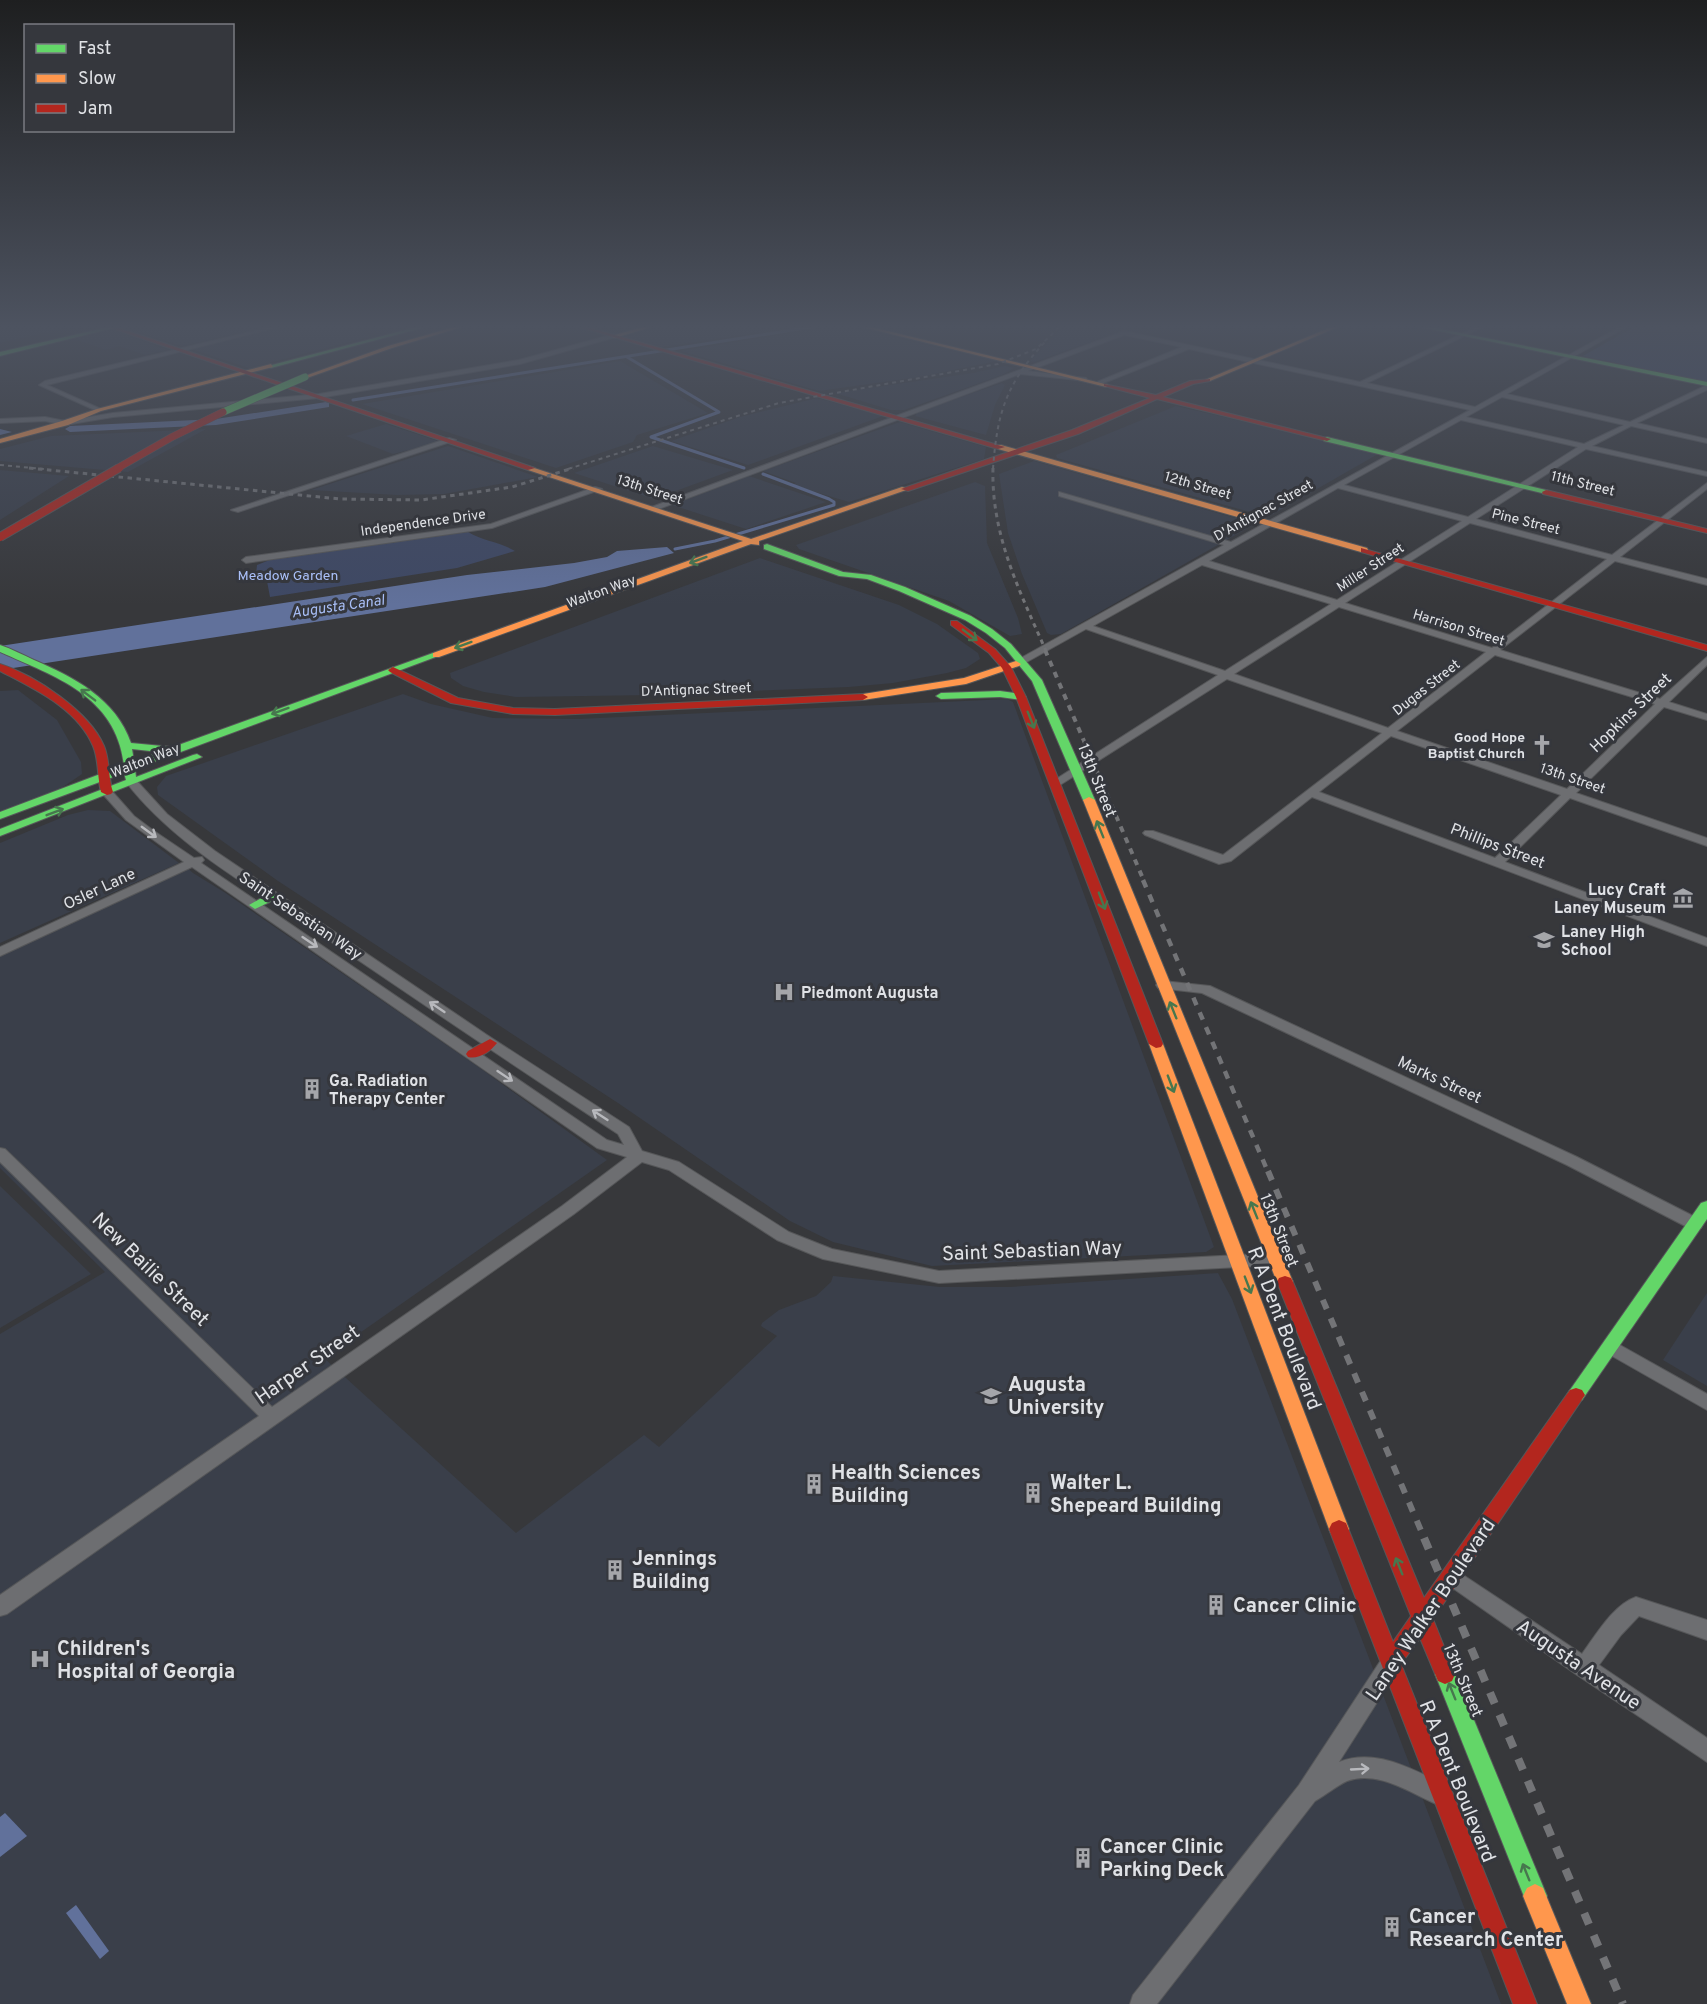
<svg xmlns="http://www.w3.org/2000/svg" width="1707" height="2004" viewBox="0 0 1707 2004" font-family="Overpass,sans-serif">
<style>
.built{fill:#3a3f4a}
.green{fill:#3e4864}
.water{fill:#61719b}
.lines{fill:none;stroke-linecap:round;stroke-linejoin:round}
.stream{stroke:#61719b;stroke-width:3}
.canal{fill:#61719b;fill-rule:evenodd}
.street-casing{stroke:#565759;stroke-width:2}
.fast-casing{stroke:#565759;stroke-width:2}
.slow-casing{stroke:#565759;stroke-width:2}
.jam-casing{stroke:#565759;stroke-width:2}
.street{fill:#6d6e71;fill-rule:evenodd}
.fast{fill:#63d668;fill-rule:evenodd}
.slow{fill:#ff974d;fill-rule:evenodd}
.jam{fill:#b3261e;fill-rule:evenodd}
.rail-far5{stroke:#737477;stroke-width:2;stroke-dasharray:4 4;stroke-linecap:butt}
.rail-far4{stroke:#737477;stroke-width:3;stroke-dasharray:4.5 4.5;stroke-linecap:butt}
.rail-far3{stroke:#737477;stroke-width:4;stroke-dasharray:6 6;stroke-linecap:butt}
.rail-far2{stroke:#737477;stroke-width:4.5;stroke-dasharray:8 8;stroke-linecap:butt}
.rail-far1{stroke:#737477;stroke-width:6;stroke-dasharray:10 10;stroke-linecap:butt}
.rail{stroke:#737477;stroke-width:8;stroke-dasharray:12 12;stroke-linecap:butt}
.fast-bridge-casing{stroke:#565759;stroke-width:8;stroke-linecap:butt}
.jam-bridge-far1-casing{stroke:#565759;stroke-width:8;stroke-linecap:butt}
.jam-bridge-casing{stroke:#565759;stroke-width:10;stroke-linecap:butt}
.fast-bridge{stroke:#63d668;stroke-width:7}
.jam-bridge-far1{stroke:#b3261e;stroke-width:7}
.jam-bridge{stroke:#b3261e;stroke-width:8}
.oneway{stroke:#47774e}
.oneway2{stroke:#b8b9bd}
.labels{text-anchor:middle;stroke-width:6;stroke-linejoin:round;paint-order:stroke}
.far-street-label{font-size:14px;fill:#e0e2e6;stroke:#35373d}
.far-park-label{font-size:14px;fill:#aac0f9;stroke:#35373d}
.far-poi-label{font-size:14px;font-weight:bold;fill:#e0e2e6;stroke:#35373d;text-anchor:end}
.far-water-label{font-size:15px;font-style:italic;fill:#a8bef6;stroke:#35373d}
.street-label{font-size:16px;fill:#e0e2e6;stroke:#35373d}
.poi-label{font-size:16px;font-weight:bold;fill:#e0e2e6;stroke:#35373d;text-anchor:start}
.near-street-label{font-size:20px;fill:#e0e2e6;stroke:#35373d}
.near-poi-label{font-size:20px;font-weight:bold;fill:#e0e2e6;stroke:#35373d;text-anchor:start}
</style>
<rect width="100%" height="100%" fill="#37383b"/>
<g class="built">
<polygon points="0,325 78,325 0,343"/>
<polygon points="142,325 271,325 182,346 125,328"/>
<polygon points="292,325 358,325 348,328 372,336 249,368 191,349"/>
<polygon points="668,325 806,325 662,347 625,337"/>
<polygon points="841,325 997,361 919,377 819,391 681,351"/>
<polygon points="1065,325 1112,334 1034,362 1030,361"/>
<polygon points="112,330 168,350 145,355 119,346 106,350 75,339"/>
<polygon points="620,361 708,413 637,435 633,442 556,468 362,404"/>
<polygon points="1005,366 1014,368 1002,375 904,410 891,410 835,393 973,373"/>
<polygon points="1002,383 1005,385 995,405 986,435 915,416 918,412"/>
<polygon points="817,398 883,416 748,465 671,441 740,417"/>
<polygon points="1176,406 1369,450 1378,454 1268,517 1057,458 1056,455"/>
<polygon points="900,422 986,447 984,459 849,502 792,485 796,483 763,471"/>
<polygon points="386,424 441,442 393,454 346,436"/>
<polygon points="206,429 128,472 0,461 0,449 51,436"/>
<polygon points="448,446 538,477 444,494 397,495 311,490"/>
<polygon points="653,446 733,470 654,499 574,473"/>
<polygon points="1034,461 1253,523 1253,525 1061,634 1051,635 1047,633 1022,574 1008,533 999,474"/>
<polygon points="0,470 69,476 0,520"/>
<polygon points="749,476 826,502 746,529 672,505"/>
<polygon points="975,482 985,486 987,543 1018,618 1022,634 1010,636 949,601 799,549 796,545"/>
<polygon points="760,558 899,605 937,624 978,653 980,659 966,668 947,673 893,683 849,687 653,695 516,697 484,692 463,686 451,678 450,673"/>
<polygon points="18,690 57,720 81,762 82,774 60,789 0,812 0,691"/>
<polygon points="403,694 431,704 493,718 578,719 1007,699 1013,702 1214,1247 1206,1252 932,1266 833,1242 790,1221 618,1103 278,881 158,795 157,787 166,776"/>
<polygon points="88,810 110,811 179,863 0,943 0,843 68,815"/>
<polygon points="183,864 193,873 224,892 480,1068 607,1160 324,1358 516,1533 644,1435 659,1447 777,1336 761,1326 762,1323 779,1310 816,1296 831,1282 833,1276 940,1287 1010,1287 1218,1273 1232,1299 1501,2004 0,2004 0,1334 105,1272 0,1168 0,947"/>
<polygon points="0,1186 91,1274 0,1328"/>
<polygon points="1707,1293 1707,1386 1663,1360"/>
</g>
<g class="green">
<polygon points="1637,325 1707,325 1707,382 1583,356"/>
<path d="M468 532C483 541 500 542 515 551L457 568 270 597 266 576 256 575 257 565 272 559Z"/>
</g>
<g class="water">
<polygon points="667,547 674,553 545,587 0,670 0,646 467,575 574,563 607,557 617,551"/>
<polygon points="5,1813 27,1836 0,1857 0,1817"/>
<polygon points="76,1905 109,1951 100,1959 66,1913"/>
</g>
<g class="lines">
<g class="stream">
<polyline points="627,357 719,412 651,437 744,468"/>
<polyline points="353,400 824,325"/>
<polyline points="675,549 715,541 834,505 834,502 829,499 763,474"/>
</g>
<g class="canal">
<polygon points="326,402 329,403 329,407 216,425 70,432 65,429 70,426 216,419"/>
<polygon points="0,429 12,432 0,435"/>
</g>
<g class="street-casing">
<g id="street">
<polygon points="278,325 287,325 47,385 101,409 101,411 97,411 39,385 45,381"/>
<path d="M1480 325H1487L1367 383 1475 407 1623 325H1630L1507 394 1630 422 1707 385V390L1637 423 1707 439V443L1631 426 1592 446 1707 472V476L1586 449 1476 519 1612 555 1707 483V489L1620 557 1707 579V585L1615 561 1500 650 1660 699 1707 657V665L1669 702 1707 714V720L1664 707 1576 793 1707 838V846L1570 798 1505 862 1707 938V946L1312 797 1231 861 1219 864 1145 835 1143 833 1145 831H1153L1223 855 1382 733 1227 679 1060 785H1052L1050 783 1218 675 1086 629 1025 663H1019V659L1224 545 1059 496V492L1231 542 1470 410 1189 349 1101 384H1097V382L1182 347 1124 335 1028 371 1086 378 1088 381 1020 374 656 510 649 508 1124 331 1360 382ZM1502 397 1624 425 1584 444 1466 417ZM1461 420 1578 447 1468 517 1344 485ZM1338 488 1462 521 1337 600 1209 561ZM1470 523 1607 559 1492 648 1345 603ZM1202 565 1331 604 1225 671 1093 626ZM1339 607 1486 652 1388 728 1234 674ZM1495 655 1655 704 1567 789 1397 731ZM1391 736 1561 795 1495 858 1319 792Z"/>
<polygon points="614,334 616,337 520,364 319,398 113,417 65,425 45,421 0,423 0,419 45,417 65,421 113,413 319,394 519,360"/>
<polygon points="449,438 456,440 238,512 231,510"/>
<polygon points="595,487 602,489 492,528 246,563 242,560 246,557 491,524"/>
<path d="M132 779 136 780 167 814 215 851 487 1035 629 1127 642 1151 679 1162 789 1232 832 1249 939 1271 1275 1253 1281 1255 1283 1259 1281 1263 1275 1265 939 1283 823 1259 777 1240 669 1170 642 1162 574 1214 7 1614 0 1616V1595L259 1416 0 1162V1148L5 1149 272 1407 562 1206 627 1157 597 1148 192 867 0 956V947L184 862 126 820 101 792 107 789 111 790 134 816 154 831 194 858 202 857 204 860 201 863 607 1140 624 1145 618 1134C514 1066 411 996 308 926 245 883 173 843 126 782Z"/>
<polygon points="1163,981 1210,986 1577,1157 1701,1220 1703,1224 1701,1228 1695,1230 1689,1228 1567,1165 1202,993 1158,988 1156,985 1158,982"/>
<polygon points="1611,1340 1707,1394 1707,1410 1605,1352 1602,1347 1605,1342"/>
<path d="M1451 1567 1582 1654C1596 1635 1613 1605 1636 1597L1707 1620V1640L1639 1616 1621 1635 1599 1665 1707 1738V1762L1577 1675 1444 1582 1441 1576 1444 1570Z"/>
<path d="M1390 1654 1397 1657 1400 1664 1397 1671 1339 1762C1377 1747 1416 1771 1449 1787L1452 1795 1449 1803 1441 1806C1413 1795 1379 1769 1347 1781 1336 1786 1326 1795 1315 1801L1157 2004H1130L1133 1995 1299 1785 1383 1657Z"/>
</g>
</g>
<g class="fast-casing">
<g id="fast">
<polygon points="117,325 122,326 0,356 0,352"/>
<polygon points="424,325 433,325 271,368 268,366"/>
<polygon points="1410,325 1420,325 1707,382 1707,386"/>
<polygon points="1327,437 1546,490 1550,492 1546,494 1324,441 1323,439"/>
<polygon points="767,544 843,572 871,575 905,587 971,616 992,629 1011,644 1042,680 1095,800 1093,802 1089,803 1083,800 1032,681 1005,648 986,633 965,620 899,591 867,579 839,576 764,549 764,545"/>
<path d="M0 645C12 649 23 655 34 660 74 677 116 699 131 743L173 747 433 653 441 655 135 769 136 777 193 755 197 754 202 757 0 836V829L126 780 124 773 0 819V812L124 765C116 696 56 677 0 652ZM132 749 159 752 134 761Z"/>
<polygon points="1000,691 1021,694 1026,697 1021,700 1000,697 941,699 936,696 941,693"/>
<polygon points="272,892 278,896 276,899 255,909 249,905"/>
<polygon points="1707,1201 1707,1219 1582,1400 1576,1402 1570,1400 1567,1395 1570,1390 1701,1203"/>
<polygon points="1445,1664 1452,1667 1547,1896 1543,1904 1535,1908 1527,1904 1435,1674 1438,1667"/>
</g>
</g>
<g class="slow-casing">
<g id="slow">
<polygon points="461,325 469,325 392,348 307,378 302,377 388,346"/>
<polygon points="650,325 659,325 614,338 611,336"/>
<polygon points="854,325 863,325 1109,385 1106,387"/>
<polygon points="1336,325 1343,325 1210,381 1205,380"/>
<polygon points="271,364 273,367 101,411 68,425 0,443 0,439 62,421 97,409"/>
<polygon points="1001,445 1367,548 1368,550 1361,552 998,449 998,445"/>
<polygon points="528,466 751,539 902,487 909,489 759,541 759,545 751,544 729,552 439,657 433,657 433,653 743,541 528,470"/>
<polygon points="1016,661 1021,664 1019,666 966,684 863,700 858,697 863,694 964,678"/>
<polygon points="1089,797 1095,800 1293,1282 1291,1286 1285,1288 1279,1286 1277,1282 1083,800"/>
<polygon points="1156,1040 1163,1044 1349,1529 1346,1535 1339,1538 1332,1535 1329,1529 1149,1044"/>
<polygon points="1535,1884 1543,1888 1591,2004 1567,2004 1523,1896 1527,1888"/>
</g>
</g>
<g class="jam-casing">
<g id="jam">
<polygon points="102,325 110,325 535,468 528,470"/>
<polygon points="572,325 580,325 1005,447 998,449"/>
<polygon points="1210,379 1210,381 1193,384 1163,397 1331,439 1327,441 1157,399 1078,434 908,491 901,489 1072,430 1150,398 1104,386 1104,384 1156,395 1190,381"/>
<polygon points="1546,490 1707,529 1707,533 1543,494 1542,492"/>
<polygon points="1361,548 1707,645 1707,651 1361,552"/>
<polygon points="951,621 957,621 995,649 1011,667 1026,697 1163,1044 1161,1047 1156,1048 1149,1044 1016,697 1002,668 989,653 951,625"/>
<path d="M0 664C35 675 90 712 104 746 110 760 108 778 113 792L111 794 107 795 101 792C97 777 99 760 93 746 77 708 34 689 0 671Z"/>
<polygon points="393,667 458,698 513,708 555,709 863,694 868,697 863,700 555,715 513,714 451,703 390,672 388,670"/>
<path d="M490 1039 497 1043C491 1051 478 1060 468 1057L466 1054 468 1051Z"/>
<polygon points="1285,1276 1291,1278 1293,1282 1424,1598 1570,1390 1576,1388 1582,1390 1585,1395 1433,1619 1455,1674 1452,1681 1445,1684 1438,1681 1420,1638 1401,1664 1537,2004 1513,2004 1329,1529 1332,1523 1339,1520 1346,1523 1393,1642 1411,1616 1277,1282 1279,1278"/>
</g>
</g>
<use href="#street" class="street"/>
<use href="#fast" class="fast"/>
<use href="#slow" class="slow"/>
<use href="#jam" class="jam"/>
<g class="rail-far5">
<polyline points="0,465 44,469"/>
<polyline points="568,469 779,403 998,364 1036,349 1062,325"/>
<path d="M993 469C997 413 1006 384 1045 342"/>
</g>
<g class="rail-far4">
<polyline points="29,468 340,499 421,500 512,487 573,468"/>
<path d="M993 468C991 535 1020 592 1046 651"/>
</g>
<polyline class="rail-far3" points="1045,650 1144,881"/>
<polyline class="rail-far2" points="1143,880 1268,1172"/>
<polyline class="rail-far1" points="1268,1171 1425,1540"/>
<polyline class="rail" points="1424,1538 1623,2004"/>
<g class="fast-bridge-casing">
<polyline id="fast-bridge" points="223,412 305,377"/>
</g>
<g class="jam-bridge-far1-casing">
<polyline id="jam-bridge-far1" points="116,469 172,437 223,412"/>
</g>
<g class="jam-bridge-casing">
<polyline id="jam-bridge" points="0,537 119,468"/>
</g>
<use href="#fast-bridge" class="fast-bridge"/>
<use href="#jam-bridge-far1" class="jam-bridge-far1"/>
<use href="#jam-bridge" class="jam-bridge"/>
</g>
<defs><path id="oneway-shaft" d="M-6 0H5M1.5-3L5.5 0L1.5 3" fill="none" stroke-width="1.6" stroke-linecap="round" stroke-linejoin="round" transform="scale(1.5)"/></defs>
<g class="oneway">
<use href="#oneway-shaft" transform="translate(698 560) rotate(160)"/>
<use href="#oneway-shaft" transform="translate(970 635) rotate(37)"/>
<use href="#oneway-shaft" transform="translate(463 645) rotate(160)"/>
<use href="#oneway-shaft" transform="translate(88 695) rotate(-143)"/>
<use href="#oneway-shaft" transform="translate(280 711) rotate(160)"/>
<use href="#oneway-shaft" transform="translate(1031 720) rotate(68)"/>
<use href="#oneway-shaft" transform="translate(55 812) rotate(-21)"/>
<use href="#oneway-shaft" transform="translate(1100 829) rotate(-112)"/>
<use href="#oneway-shaft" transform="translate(1102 901) rotate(69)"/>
<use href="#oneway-shaft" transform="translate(1173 1010) rotate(-112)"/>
<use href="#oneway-shaft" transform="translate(1171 1084) rotate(69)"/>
<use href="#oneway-shaft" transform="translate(1254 1210) rotate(-112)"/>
<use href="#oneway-shaft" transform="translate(1248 1285) rotate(69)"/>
<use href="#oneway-shaft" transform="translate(1399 1566) rotate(-112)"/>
<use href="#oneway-shaft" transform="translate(1452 1691) rotate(-112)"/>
<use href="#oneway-shaft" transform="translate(1526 1872) rotate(-112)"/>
</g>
<g class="oneway2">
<use href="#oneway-shaft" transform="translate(149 832) rotate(36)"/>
<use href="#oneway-shaft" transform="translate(310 942) rotate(34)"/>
<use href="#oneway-shaft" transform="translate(437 1007) rotate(-146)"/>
<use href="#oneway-shaft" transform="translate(505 1076) rotate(34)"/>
<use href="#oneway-shaft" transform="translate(600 1115) rotate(-147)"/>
<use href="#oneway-shaft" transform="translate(1360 1769) rotate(-3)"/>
</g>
<linearGradient id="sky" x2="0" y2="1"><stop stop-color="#1e1f20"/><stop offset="0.54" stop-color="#4d5360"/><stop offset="1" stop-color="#4d5360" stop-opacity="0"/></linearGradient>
<rect width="1707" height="605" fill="url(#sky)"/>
<defs>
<g id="church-bare" transform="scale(1.62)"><path d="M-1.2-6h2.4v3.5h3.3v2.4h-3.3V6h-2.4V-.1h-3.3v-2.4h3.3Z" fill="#a5a6aa" stroke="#35373d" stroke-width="2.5" paint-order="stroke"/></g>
<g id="museum-bare" transform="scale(1.62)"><path d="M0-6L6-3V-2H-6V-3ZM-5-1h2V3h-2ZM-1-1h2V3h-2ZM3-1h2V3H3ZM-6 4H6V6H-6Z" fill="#a5a6aa" stroke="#35373d" stroke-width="2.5" paint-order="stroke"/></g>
<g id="school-bare" transform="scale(1.62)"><path d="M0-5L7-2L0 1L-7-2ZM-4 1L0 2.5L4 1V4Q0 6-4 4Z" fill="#a5a6aa" stroke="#35373d" stroke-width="2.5" paint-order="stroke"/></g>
<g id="hospital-bare" transform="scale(1.62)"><path d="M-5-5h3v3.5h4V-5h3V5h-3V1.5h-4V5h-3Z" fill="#a5a6aa" stroke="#35373d" stroke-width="2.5" paint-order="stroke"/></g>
<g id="building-bare" transform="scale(1.62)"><path d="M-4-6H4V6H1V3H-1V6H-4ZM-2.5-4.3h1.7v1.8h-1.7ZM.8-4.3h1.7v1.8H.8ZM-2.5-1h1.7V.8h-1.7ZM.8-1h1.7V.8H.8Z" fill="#a5a6aa" stroke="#35373d" stroke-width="2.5" paint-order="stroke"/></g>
<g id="university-bare" transform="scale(1.62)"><path d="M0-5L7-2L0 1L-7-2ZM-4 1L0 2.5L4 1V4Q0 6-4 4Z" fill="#a5a6aa" stroke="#35373d" stroke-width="2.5" paint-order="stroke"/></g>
</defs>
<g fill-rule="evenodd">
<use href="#church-bare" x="1542" y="745"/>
<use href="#museum-bare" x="1683" y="898"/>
<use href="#school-bare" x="1544" y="940"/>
<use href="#hospital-bare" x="784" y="992"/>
<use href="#building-bare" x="312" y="1089"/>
<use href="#university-bare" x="991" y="1396"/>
<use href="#building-bare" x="814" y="1484"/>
<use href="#building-bare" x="1033" y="1493"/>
<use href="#building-bare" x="615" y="1570"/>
<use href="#building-bare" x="1216" y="1605"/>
<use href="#hospital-bare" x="40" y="1659"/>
<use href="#building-bare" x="1083" y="1858"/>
<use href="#building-bare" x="1392" y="1927"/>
</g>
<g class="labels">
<g class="far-street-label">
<text transform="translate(1583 483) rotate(14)" y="5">11th Street</text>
<text transform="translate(1198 485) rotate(16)" y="5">12th Street</text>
<text transform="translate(650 489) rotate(18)" y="5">13th Street</text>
<text transform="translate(1263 510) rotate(-29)" y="5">D'Antignac Street</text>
<text transform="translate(1526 521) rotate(14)" y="5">Pine Street</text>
<text transform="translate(423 522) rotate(-8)" y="5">Independence Drive</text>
<text transform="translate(1370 567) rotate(-33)" y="5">Miller Street</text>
<text transform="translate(601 591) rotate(-20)" y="5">Walton Way</text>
<text transform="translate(1459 627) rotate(17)" y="5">Harrison Street</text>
<text transform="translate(1426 687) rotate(-38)" y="5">Dugas Street</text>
<text transform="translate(696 689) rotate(-2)" y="5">D'Antignac Street</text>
<text transform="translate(145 760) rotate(-21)" y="5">Walton Way</text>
<text transform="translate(1573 778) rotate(19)" y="5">13th Street</text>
</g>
<g class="far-park-label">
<text x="288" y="580">Meadow Garden</text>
</g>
<g class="far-poi-label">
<text x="1525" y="742">Good Hope<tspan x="1525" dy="16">Baptist Church</tspan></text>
</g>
<g class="far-water-label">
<text transform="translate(338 606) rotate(-8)" y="5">Augusta Canal</text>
</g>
<g class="street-label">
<text transform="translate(1630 712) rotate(-44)" y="6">Hopkins Street</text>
<text transform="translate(1098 780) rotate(68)" y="6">13th Street</text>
<text transform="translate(1498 845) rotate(21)" y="6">Phillips Street</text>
<text transform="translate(99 888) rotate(-25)" y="6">Osler Lane</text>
<text transform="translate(301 915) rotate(34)" y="6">Saint Sebastian Way</text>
<text transform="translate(1440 1079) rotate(25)" y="6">Marks Street</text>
<text transform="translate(1280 1230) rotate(68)" y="6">13th Street</text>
<text transform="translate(1464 1680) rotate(67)" y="6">13th Street</text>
</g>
<g class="poi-label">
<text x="1666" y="895" text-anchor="end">Lucy Craft<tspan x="1666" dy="18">Laney Museum</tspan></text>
<text x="1561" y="937">Laney High<tspan x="1561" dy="18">School</tspan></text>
<text x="801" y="998">Piedmont Augusta</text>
<text x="329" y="1086">Ga. Radiation<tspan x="329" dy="18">Therapy Center</tspan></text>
</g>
<g class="near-street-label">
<text transform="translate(1032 1250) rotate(-2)" y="7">Saint Sebastian Way</text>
<text transform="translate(151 1269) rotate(44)" y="7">New Bailie Street</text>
<text transform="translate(1285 1328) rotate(69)" y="7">R A Dent Boulevard</text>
<text transform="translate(307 1364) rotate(-35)" y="7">Harper Street</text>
<text transform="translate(1430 1609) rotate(-56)" y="7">Laney Walker Boulevard</text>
<text transform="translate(1579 1664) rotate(34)" y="7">Augusta Avenue</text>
<text transform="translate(1458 1781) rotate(68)" y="7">R A Dent Boulevard</text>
</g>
<g class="near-poi-label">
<text x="1008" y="1391">Augusta<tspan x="1008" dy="23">University</tspan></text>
<text x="831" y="1479">Health Sciences<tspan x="831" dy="23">Building</tspan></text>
<text x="1050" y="1489">Walter L.<tspan x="1050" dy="23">Shepeard Building</tspan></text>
<text x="632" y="1565">Jennings<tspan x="632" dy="23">Building</tspan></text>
<text x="1233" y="1612">Cancer Clinic</text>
<text x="57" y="1655">Children's<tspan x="57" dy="23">Hospital of Georgia</tspan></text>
<text x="1100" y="1853">Cancer Clinic<tspan x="1100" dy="23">Parking Deck</tspan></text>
<text x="1409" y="1923">Cancer<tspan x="1409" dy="23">Research Center</tspan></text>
</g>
</g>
<rect x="24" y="24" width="210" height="108" fill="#35373d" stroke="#797b81" stroke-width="1.5"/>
<rect x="36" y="44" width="30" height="9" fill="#63d668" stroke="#797b81" stroke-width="1.5"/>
<text x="78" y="54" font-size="18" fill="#e0e2e6">Fast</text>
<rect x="36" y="74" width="30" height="9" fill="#ff974d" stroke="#797b81" stroke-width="1.5"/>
<text x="78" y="84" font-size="18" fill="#e0e2e6">Slow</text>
<rect x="36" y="104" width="30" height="9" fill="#b3261e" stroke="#797b81" stroke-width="1.5"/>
<text x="78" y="114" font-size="18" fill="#e0e2e6">Jam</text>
</svg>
